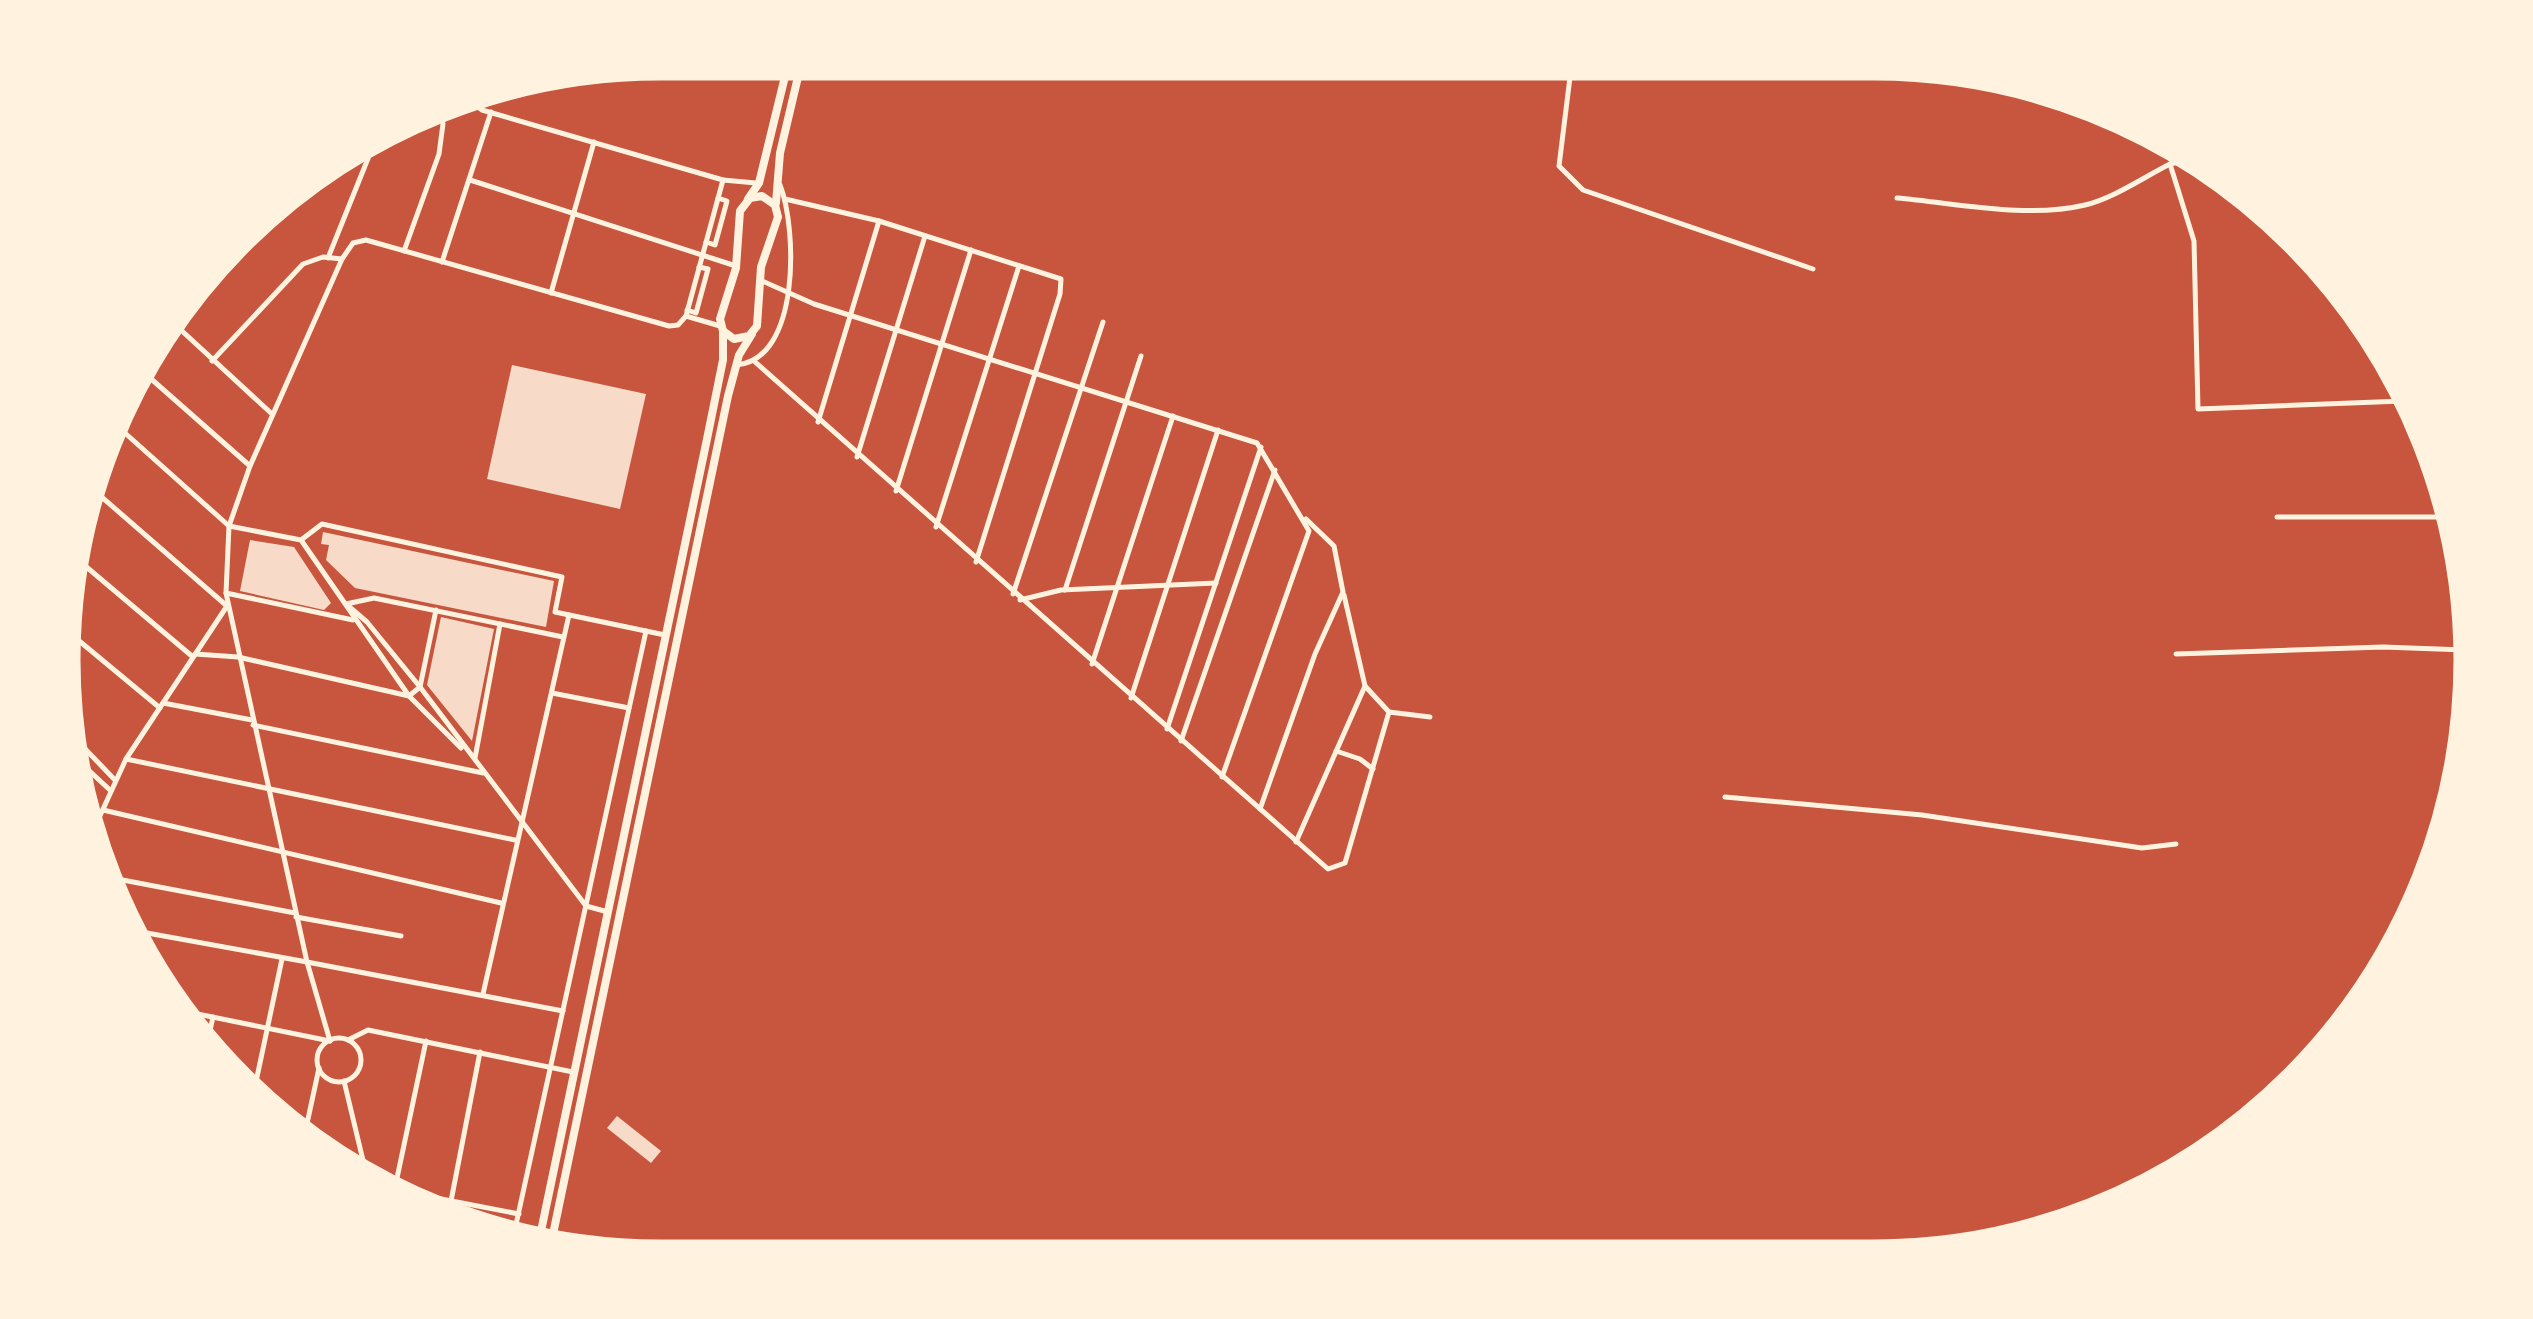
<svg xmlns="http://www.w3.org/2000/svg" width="2533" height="1319" viewBox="0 0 2533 1319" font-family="Jost,sans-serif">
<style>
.building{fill:#f7dbc8}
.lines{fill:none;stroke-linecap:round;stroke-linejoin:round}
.minor{stroke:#fff3e0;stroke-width:5}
.tertiary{stroke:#fff3e0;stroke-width:5}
.trunk{stroke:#fff3e0;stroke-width:8}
.rim{fill:none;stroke:#fff3e0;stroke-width:5}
</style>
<rect width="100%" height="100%" fill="#c8553d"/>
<g class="building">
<polygon points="512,365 646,394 620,509 487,479"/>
<polygon points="323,532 554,581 546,627 355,588 326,560 329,545 321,544"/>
<polygon points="250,540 294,547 331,603 324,610 240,591"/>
<polygon points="441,617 494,629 472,741 427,685"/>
<polygon points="617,1116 661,1151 651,1163 607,1128"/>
</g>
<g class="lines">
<g class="minor">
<polyline points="1572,61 1559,166 1583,190 1813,269"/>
<polyline points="460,95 482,110 723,180 686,316 720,326"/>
<polyline points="2188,160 2170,164 2194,241 2198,409 2403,401"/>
<polyline points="470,180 736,266"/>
<polyline points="723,180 756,183"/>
<path d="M1897 198C1956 203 2027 219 2085 205 2114 198 2144 177 2170 164"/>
<polyline points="785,199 879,221 1061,279 1060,294 976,562"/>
<polyline points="706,242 715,245 727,201 718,198"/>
<polyline points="404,251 439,154 443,124"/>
<polyline points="328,258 375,141"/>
<polyline points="442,262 491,112"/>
<polyline points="760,280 814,304 1257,443 1309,531 1222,777"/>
<polyline points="551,293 594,142"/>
<polyline points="687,310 696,313 708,269 699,267"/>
<polyline points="169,319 272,414"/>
<polyline points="212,361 303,264 323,257 342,259"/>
<polyline points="754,361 1328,869 1345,863 1389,712 1430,717"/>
<path d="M736 365C801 360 797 228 780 185"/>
<polyline points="141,370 250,466"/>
<polyline points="818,422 879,221"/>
<polyline points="116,425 229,526"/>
<polyline points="857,457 925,236"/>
<polyline points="89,486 227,606"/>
<polyline points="896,491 971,250"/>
<polyline points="2277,517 2448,517"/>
<polyline points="936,527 1019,266"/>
<polyline points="301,540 322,524 562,577 555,612 665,635"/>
<polyline points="77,559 193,657"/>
<polyline points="1065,590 1141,356"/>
<polyline points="226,593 353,620"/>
<polyline points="1013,594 1103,322"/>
<polyline points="1344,595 1365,686 1389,712"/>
<polyline points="1020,600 1061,590 1216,583"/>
<polyline points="346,604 374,598 563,637"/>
<polyline points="72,635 160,708"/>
<polyline points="195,654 238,657 409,696 420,687 436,610"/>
<polyline points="2176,654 2383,647 2465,650"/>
<polyline points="1092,664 1173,416"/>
<polyline points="552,693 629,708"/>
<polyline points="1131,698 1218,430"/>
<polyline points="163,703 252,720"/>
<polyline points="66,720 74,736"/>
<polyline points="253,725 483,773"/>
<polyline points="1167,729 1261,447"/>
<polyline points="1181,741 1275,470"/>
<polyline points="1336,751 1360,759 1373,769"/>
<polyline points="70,753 111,791"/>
<polyline points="475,758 500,624"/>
<polyline points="126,759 515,840"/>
<polyline points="1725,797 1922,815 2142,848 2176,844"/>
<polyline points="1260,809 1315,654 1343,592 1334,546 1306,519"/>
<polyline points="103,810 501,903"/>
<polyline points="1296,842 1365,686"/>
<polyline points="107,877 295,913"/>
<polyline points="296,917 401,936"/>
<polyline points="307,962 563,1011"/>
<polyline points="483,994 569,615"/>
<polyline points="183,1011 330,1041"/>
<polyline points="207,1044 213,1017"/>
<polyline points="305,1133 319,1068"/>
<polyline points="395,1190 519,1214"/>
<polyline points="393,1197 426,1041"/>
<polyline points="451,1201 480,1052"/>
<polyline points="515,1229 646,631"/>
</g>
<g class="tertiary">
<polyline points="229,526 301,540 409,696 461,748"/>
<polyline points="346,604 367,622 420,687 586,906 608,912"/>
<polyline points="66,729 115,780"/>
<polyline points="93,831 126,759 227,606"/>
<polyline points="125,929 307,962"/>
<circle cx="339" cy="1060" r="22"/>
<polyline points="348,1040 368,1030 573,1072"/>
<polyline points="330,1041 307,962 226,593 229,526 250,466 342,259 353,243 366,240 669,326 678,325 686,316"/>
<polyline points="344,1081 367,1177"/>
<polyline points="253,1096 282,959"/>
</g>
<g class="trunk">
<polygon points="762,196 775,205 778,217 761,267 757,326 749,336 734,339 723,331 720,319 736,268 740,211 750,198"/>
<polyline points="748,199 759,183 789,60"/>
<polyline points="776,203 780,153 802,60"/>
<polyline points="540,1236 707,439 723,360 723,331"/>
<polyline points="552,1239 728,396 739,355 752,334"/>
</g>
</g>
<path d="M0 0H2533V1319H0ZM660 78H1874A582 582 0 0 1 2456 660V660A582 582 0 0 1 1874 1242H660A582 582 0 0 1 78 660V660A582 582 0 0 1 660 78Z" fill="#fff3e0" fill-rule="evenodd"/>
<path class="rim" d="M660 78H1874A582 582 0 0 1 2456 660V660A582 582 0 0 1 1874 1242H660A582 582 0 0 1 78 660V660A582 582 0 0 1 660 78Z"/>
</svg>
